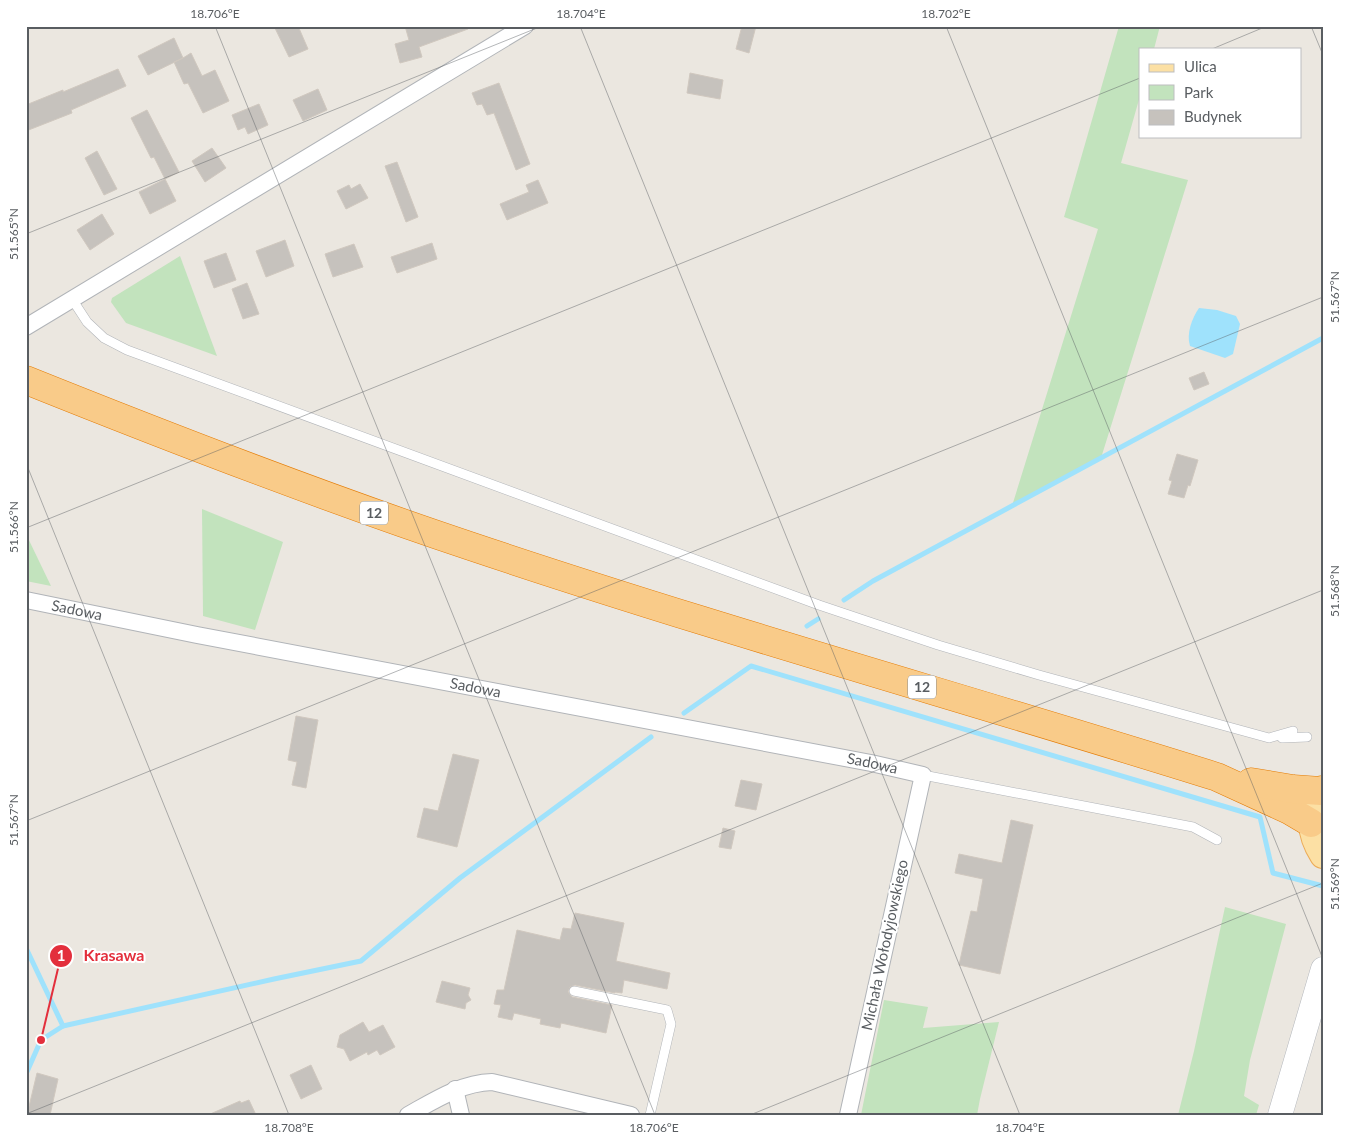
<svg xmlns="http://www.w3.org/2000/svg" width="1349" height="1141" viewBox="0 0 1349 1141" font-family="Lato,sans-serif">
<style>
.green{fill:#c2e3bd}
.water{fill:#9fe2fc}
.lines{fill:none;stroke-linecap:round;stroke-linejoin:round}
.stream{stroke:#9fe2fc;stroke-width:5}
.building{fill:#c6c2bd;stroke:#d0c8bf}
.service-casing{stroke:#b1b4b8;stroke-width:10}
.minor-casing{stroke:#b1b4b8;stroke-width:18}
.secondary-casing{stroke:#b2b6bb;stroke-width:25}
.primary-casing{stroke:#ecac58;stroke-width:28}
.motorway-casing{stroke:#e47d07;stroke-width:29}
.service{stroke:#fff;stroke-width:9}
.minor{stroke:#fff;stroke-width:16}
.secondary{stroke:#fff;stroke-width:24}
.primary{stroke:#fce0a4;stroke-width:26}
.motorway{stroke:#f9cb89;stroke-width:28}
.ticks{fill:none;stroke:#595d61;stroke-width:1;stroke-opacity:0.45}
.labels{text-anchor:middle;stroke-width:4;stroke-linejoin:round;paint-order:stroke}
.shield{fill:#fff;stroke:#8b8e90;stroke-width:1}
.shield-label{font-size:14px;font-weight:bold;fill:#595d61}
.street-label{font-size:15px;fill:#595d61;stroke:#fff}
.leader{fill:none;stroke:#e32f3c;stroke-width:2}
.callout-dot{fill:#e32f3c;stroke:#fff;stroke-width:2}
.mark-label{font-size:15px;text-anchor:middle;font-weight:bold;fill:#fff}
.callout-label{font-size:16px;text-anchor:middle;font-weight:bold;fill:#e32f3c;stroke:#fff;stroke-width:4;stroke-linejoin:round;paint-order:stroke}
.neatline{fill:none;stroke:#595d61;stroke-width:2}
.ticks-label{font-size:12px;text-anchor:middle;fill:#595d61}
</style>
<rect width="100%" height="100%" fill="#ebe7e0"/>
<g class="green">
<polygon points="1119,26 1160,26 1154,49 1140,49 1140,96 1121,163 1188,180 1101,458 1012,506 1098,229 1064,217"/>
<polygon points="180,256 217,356 126,323 111,302 112,298"/>
<polygon points="202,509 283,542 255,630 203,616"/>
<polygon points="26,534 51,586 26,581"/>
<polygon points="1225,907 1286,924 1250,1060 1244,1096 1259,1105 1256,1115 1178,1115 1194,1051"/>
<polygon points="884,1000 928,1007 923,1028 999,1022 980,1099 977,1115 861,1115"/>
</g>
<path class="water" d="M1199 308 1217 310 1236 316 1240 324 1233 354 1225 358 1190 346C1186 334 1192 318 1199 308Z"/>
<g class="lines">
<g class="stream">
<polyline points="844,600 873,581 1323,338"/>
<polyline points="807,626 818,619"/>
<polyline points="684,713 751,666 1260,817 1273,873 1323,886"/>
<polyline points="26,948 63,1026"/>
<polyline points="26,1074 41,1040 63,1026 274,979 361,961 460,878 651,737"/>
</g>
</g>
<g class="building">
<polygon points="274,26 298,26 308,49 289,57"/>
<polygon points="405,26 467,26 468,29 419,47 422,57 400,63 395,44 409,40"/>
<polygon points="742,26 756,26 749,53 736,49"/>
<polygon points="174,38 183,58 191,53 202,76 215,70 229,101 203,113 188,83 184,84 174,62 183,58 148,75 138,56"/>
<polygon points="118,69 126,86 71,110 72,113 26,131 26,105 63,90 63,92"/>
<polygon points="690,73 723,80 720,99 687,93"/>
<polygon points="499,83 530,164 516,170 494,113 487,115 482,104 477,105 472,93"/>
<polygon points="318,89 327,110 303,121 293,100"/>
<polygon points="259,104 268,125 248,134 245,127 238,130 232,115"/>
<polygon points="147,110 179,172 165,179 154,157 151,158 131,118"/>
<polygon points="212,148 226,168 205,182 192,161"/>
<polygon points="97,151 117,189 104,195 85,158"/>
<polygon points="397,162 418,217 406,222 385,166"/>
<polygon points="165,179 176,201 150,214 139,192"/>
<polygon points="538,180 548,203 507,220 500,204 529,192 526,185"/>
<polygon points="360,184 368,198 346,209 337,191 349,185 351,189"/>
<polygon points="102,214 114,234 90,250 77,230"/>
<polygon points="285,240 294,266 266,277 256,251"/>
<polygon points="432,243 437,259 397,273 391,257"/>
<polygon points="354,244 363,267 333,277 325,254"/>
<polygon points="226,253 236,280 214,288 204,261"/>
<polygon points="247,283 259,314 243,319 232,289"/>
<polygon points="1204,372 1209,384 1194,390 1189,378"/>
<polygon points="1177,454 1198,460 1190,486 1188,485 1184,498 1168,494 1172,481 1169,480"/>
<polygon points="296,716 318,720 306,788 292,785 297,762 288,760"/>
<polygon points="453,754 479,760 457,847 417,837 424,808 438,811"/>
<polygon points="741,780 762,784 756,810 735,806"/>
<polygon points="1011,820 1033,825 1000,974 959,965 971,911 977,912 983,879 955,873 959,854 1002,863"/>
<polygon points="723,828 735,831 731,849 719,847"/>
<polygon points="575,913 624,923 616,961 670,973 667,989 624,980 622,993 615,992 615,993 575,985 570,987 568,992 572,997 612,1005 606,1033 561,1023 560,1028 540,1024 541,1019 514,1013 512,1020 498,1017 501,1005 494,1004 497,990 504,990 517,930 560,940 563,928 571,929"/>
<polygon points="442,981 470,988 468,995 471,1000 466,1003 465,1009 436,1002"/>
<polygon points="363,1022 369,1032 383,1025 395,1047 380,1055 377,1050 368,1055 367,1052 350,1061 344,1049 337,1047 340,1035"/>
<polygon points="311,1065 322,1089 301,1099 290,1075"/>
<polygon points="37,1073 58,1079 50,1115 27,1115"/>
<polygon points="249,1100 256,1115 208,1115 240,1101 241,1103"/>
</g>
<g class="lines">
<g class="service-casing">
<g id="service">
<polyline points="72,299 87,322 104,338 127,350 819,605 938,645 1039,675 1269,738 1293,731"/>
<polyline points="1282,738 1307,737"/>
<polyline points="923,775 1193,827 1217,840"/>
<polyline points="574,991 667,1010 671,1024 650,1115"/>
</g>
</g>
<g class="minor-casing">
<g id="minor">
<polyline points="26,327 525,26"/>
<path id="s1" d="M26 600 197 635 871 763 923 775 848 1115"/>
<polyline points="455,1089 461,1115"/>
<path d="M408 1115C435 1100 461 1083 492 1082L631 1115"/>
</g>
</g>
<g class="secondary-casing">
<polyline id="secondary" points="1280,1115 1323,969"/>
</g>
<g class="primary-casing">
<path id="primary" d="M1323 789C1306 809 1310 835 1323 855"/>
</g>
<g class="motorway-casing">
<g id="motorway">
<path d="M26 380C173 439 320 496 470 546 717 629 968 699 1217 777L1289 810 1311 823"/>
<polyline points="1251,782 1293,789 1321,791"/>
</g>
</g>
<use href="#service" class="service"/>
<use href="#minor" class="minor"/>
<use href="#secondary" class="secondary"/>
<use href="#primary" class="primary"/>
<use href="#motorway" class="motorway"/>
</g>
<path class="ticks" d="M215 26 655 1115M580 26 1020 1115M946 26 1323 959M1311 26 1323 55M1212 49 1267 26M26 234 542 26M26 463 289 1115M26 528 1140 78M26 821 1323 297M26 1114 1323 590M750 1115 1323 883"/>
<g class="labels">
<g class="shield">
<rect x="360" y="501.5" width="28" height="23" rx="4"/>
<rect x="908" y="675.5" width="28" height="23" rx="4"/>
</g>
<g class="shield-label">
<text x="374" y="518">12</text>
<text x="922" y="692">12</text>
</g>
<g class="street-label">
<text dy="5" stroke="none"><textPath href="#s1" startOffset="52">Sadowa</textPath></text>
<text dy="5" stroke="none"><textPath href="#s1" startOffset="458">Sadowa</textPath></text>
<text dy="5" stroke="none"><textPath href="#s1" startOffset="862">Sadowa</textPath></text>
<text transform="translate(885 945) rotate(-78)" y="5">Michała Wołodyjowskiego</text>
</g>
</g>
<path class="leader" d="M41 1040L61 956"/>
<g class="callout-dot">
<circle cx="41" cy="1040" r="5"/>
<circle cx="61" cy="956" r="12"/>
</g>
<g class="mark-label">
<text x="61" y="961">1</text>
</g>
<g class="callout-label">
<text x="114" y="961">Krasawa</text>
</g>
<rect width="1349" height="1141" fill="none" stroke="#ffffff" stroke-width="55"/>
<rect x="1139" y="48" width="162" height="90" fill="#ffffff" stroke="#bdbec0"/>
<rect x="1149" y="64" width="25" height="8" fill="#fce0a4" stroke="#bdbec0"/>
<text x="1184" y="72" font-size="15" fill="#595d61">Ulica</text>
<rect x="1149" y="85" width="25" height="15" fill="#c2e3bd" stroke="#bdbec0"/>
<text x="1184" y="98" font-size="15" fill="#595d61">Park</text>
<rect x="1149" y="110" width="25" height="15" fill="#c6c2bd" stroke="#bdbec0"/>
<text x="1184" y="122" font-size="15" fill="#595d61">Budynek</text>
<rect x="28" y="28" width="1294" height="1086" class="neatline"/>
<g class="ticks-label">
<text x="215" y="18">18.706°E</text>
<text x="581" y="18">18.704°E</text>
<text x="946" y="18">18.702°E</text>
<text transform="translate(14 234) rotate(-90)" y="4">51.565°N</text>
<text transform="translate(1335 297) rotate(-90)" y="4">51.567°N</text>
<text transform="translate(14 527) rotate(-90)" y="4">51.566°N</text>
<text transform="translate(1335 591) rotate(-90)" y="4">51.568°N</text>
<text transform="translate(14 820) rotate(-90)" y="4">51.567°N</text>
<text transform="translate(1335 884) rotate(-90)" y="4">51.569°N</text>
<text x="289" y="1132">18.708°E</text>
<text x="654" y="1132">18.706°E</text>
<text x="1020" y="1132">18.704°E</text>
</g>
</svg>
